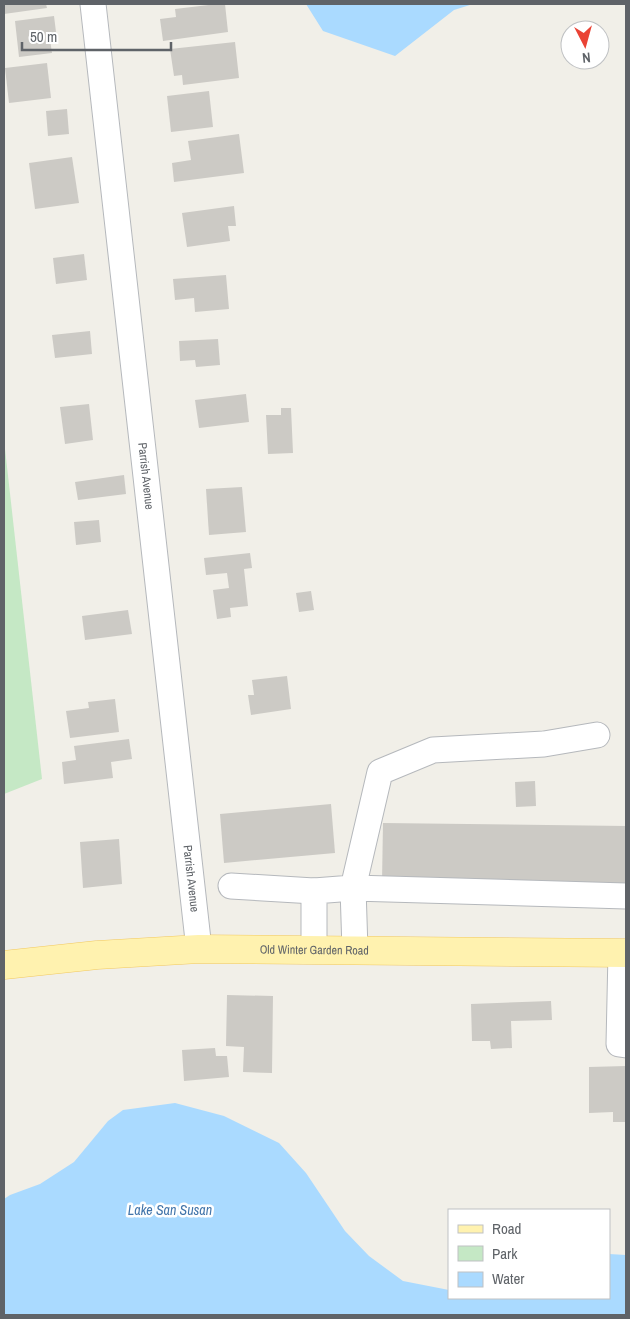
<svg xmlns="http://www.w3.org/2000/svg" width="630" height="1319" viewBox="0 0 630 1319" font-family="'Archivo Narrow',sans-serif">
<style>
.green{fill:#c5e8c5}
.water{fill:#aadaff}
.building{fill:#cccac5}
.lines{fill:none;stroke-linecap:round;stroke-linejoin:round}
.minor-casing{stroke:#b5b8bc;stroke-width:27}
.major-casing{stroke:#f2c960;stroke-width:29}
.minor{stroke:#fff;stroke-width:25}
.major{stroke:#fff2af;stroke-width:28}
.labels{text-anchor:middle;stroke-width:5;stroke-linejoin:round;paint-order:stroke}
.street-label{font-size:12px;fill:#5f6368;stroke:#fff}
.water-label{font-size:14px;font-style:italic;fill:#4174aa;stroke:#fff}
</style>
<rect width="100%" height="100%" fill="#f1efe8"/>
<polygon class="green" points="4,440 42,779 4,794"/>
<g class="water">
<polygon points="306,4 473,4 454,10 395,56 323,31"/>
<polygon points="175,1103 224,1116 279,1143 306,1173 345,1231 369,1256 403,1281 449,1290 449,1298 609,1298 609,1254 626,1255 626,1315 4,1315 4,1199 10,1195 40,1184 74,1162 108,1121 123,1110"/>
</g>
<g class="building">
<polygon points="4,4 46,4 47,8 4,14"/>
<polygon points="217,4 225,4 228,32 163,41 160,19 176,17 175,9"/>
<polygon points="54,16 56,32 49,33 52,53 19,57 15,21"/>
<polygon points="235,42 239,78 183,85 182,75 174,76 170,49"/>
<polygon points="47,63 51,98 9,103 5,68"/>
<polygon points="209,91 213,127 171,132 167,96"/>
<polygon points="67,109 69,134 48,136 46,111"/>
<polygon points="239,134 244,173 174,182 172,163 191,160 188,141"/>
<polygon points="72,157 79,203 35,209 29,163"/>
<polygon points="234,206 236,226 228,226 230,241 187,247 182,213"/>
<polygon points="84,254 87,280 56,284 53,258"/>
<polygon points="226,275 229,309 195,312 194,298 175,300 173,279"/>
<polygon points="90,331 92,354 55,358 52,335"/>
<polygon points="218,339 220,365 196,367 195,360 180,361 179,341"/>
<polygon points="246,394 249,422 199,428 195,400"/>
<polygon points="89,404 93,440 65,444 60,407"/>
<polygon points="281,408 291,408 293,453 268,454 266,415 281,415"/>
<polygon points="124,475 126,494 78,500 75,482"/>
<polygon points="242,487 246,532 209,535 206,489"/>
<polygon points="99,520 101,542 76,545 74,522"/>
<polygon points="250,553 252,568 244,569 248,606 230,608 231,617 217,619 213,590 229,588 227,573 206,575 204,558"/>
<polygon points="311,591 314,610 299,612 296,593"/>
<polygon points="128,610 132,634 85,640 82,616"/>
<polygon points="287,676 291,709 251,715 248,695 254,695 252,680"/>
<polygon points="115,699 119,732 70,738 66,711 89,708 88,702"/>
<polygon points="129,739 132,759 111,762 113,778 64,784 62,762 76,760 74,746"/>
<polygon points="535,781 536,806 516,807 515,782"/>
<polygon points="331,804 335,853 224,863 220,814"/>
<polygon points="383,823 626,826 626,886 382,882"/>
<polygon points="119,839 122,884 83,888 80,842"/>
<polygon points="227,995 273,996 272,1073 243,1072 244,1047 226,1046"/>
<polygon points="551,1001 552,1020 511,1021 512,1048 491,1049 490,1041 472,1041 471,1004"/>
<polygon points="215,1048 216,1056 227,1056 229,1077 184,1081 182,1050"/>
<polygon points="626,1066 626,1122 613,1122 613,1112 589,1113 589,1067"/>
</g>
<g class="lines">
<g class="minor-casing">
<g id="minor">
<path id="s1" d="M93 4 199 949"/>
<polyline points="231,886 314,891"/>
<polyline points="314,950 314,891 353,888 380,772 433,750 544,744 597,735"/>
<polyline points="355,950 353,888 626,896"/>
<polyline points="621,953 619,1044 626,1045"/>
</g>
</g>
<g class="major-casing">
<g id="major">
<path id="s2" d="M4 965 97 955 199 949 626 953"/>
</g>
</g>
<use href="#minor" class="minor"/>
<use href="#major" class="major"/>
</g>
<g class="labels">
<g class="street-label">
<text dy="4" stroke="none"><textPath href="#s1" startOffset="475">Parrish Avenue</textPath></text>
<text dy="4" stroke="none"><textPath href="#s1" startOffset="880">Parrish Avenue</textPath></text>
<text dy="4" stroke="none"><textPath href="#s2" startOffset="311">Old Winter Garden Road</textPath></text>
</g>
<g class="water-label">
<text x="170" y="1215">Lake San Susan</text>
</g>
</g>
<rect width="630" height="1319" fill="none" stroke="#5f6368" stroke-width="10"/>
<rect x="448" y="1209" width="162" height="90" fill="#ffffff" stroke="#bfc1c3"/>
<rect x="458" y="1225" width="25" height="8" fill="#fff2af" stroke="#bfc1c3"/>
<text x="492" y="1234" font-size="15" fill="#5f6368">Road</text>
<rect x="458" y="1246" width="25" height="15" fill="#c5e8c5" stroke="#bfc1c3"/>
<text x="492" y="1259" font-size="15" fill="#5f6368">Park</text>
<rect x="458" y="1272" width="25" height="15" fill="#aadaff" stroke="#bfc1c3"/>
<text x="492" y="1284" font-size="15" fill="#5f6368">Water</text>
<g transform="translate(585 45) rotate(174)"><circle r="24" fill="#ffffff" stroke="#bfc1c3"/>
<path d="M0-4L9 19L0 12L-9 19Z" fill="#ea4335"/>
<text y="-8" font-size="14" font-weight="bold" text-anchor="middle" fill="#5f6368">N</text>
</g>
<path d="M22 42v8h149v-8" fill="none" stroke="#5f6368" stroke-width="2.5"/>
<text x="30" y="42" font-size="15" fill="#5f6368" stroke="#ffffff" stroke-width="4" paint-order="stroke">50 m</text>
</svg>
